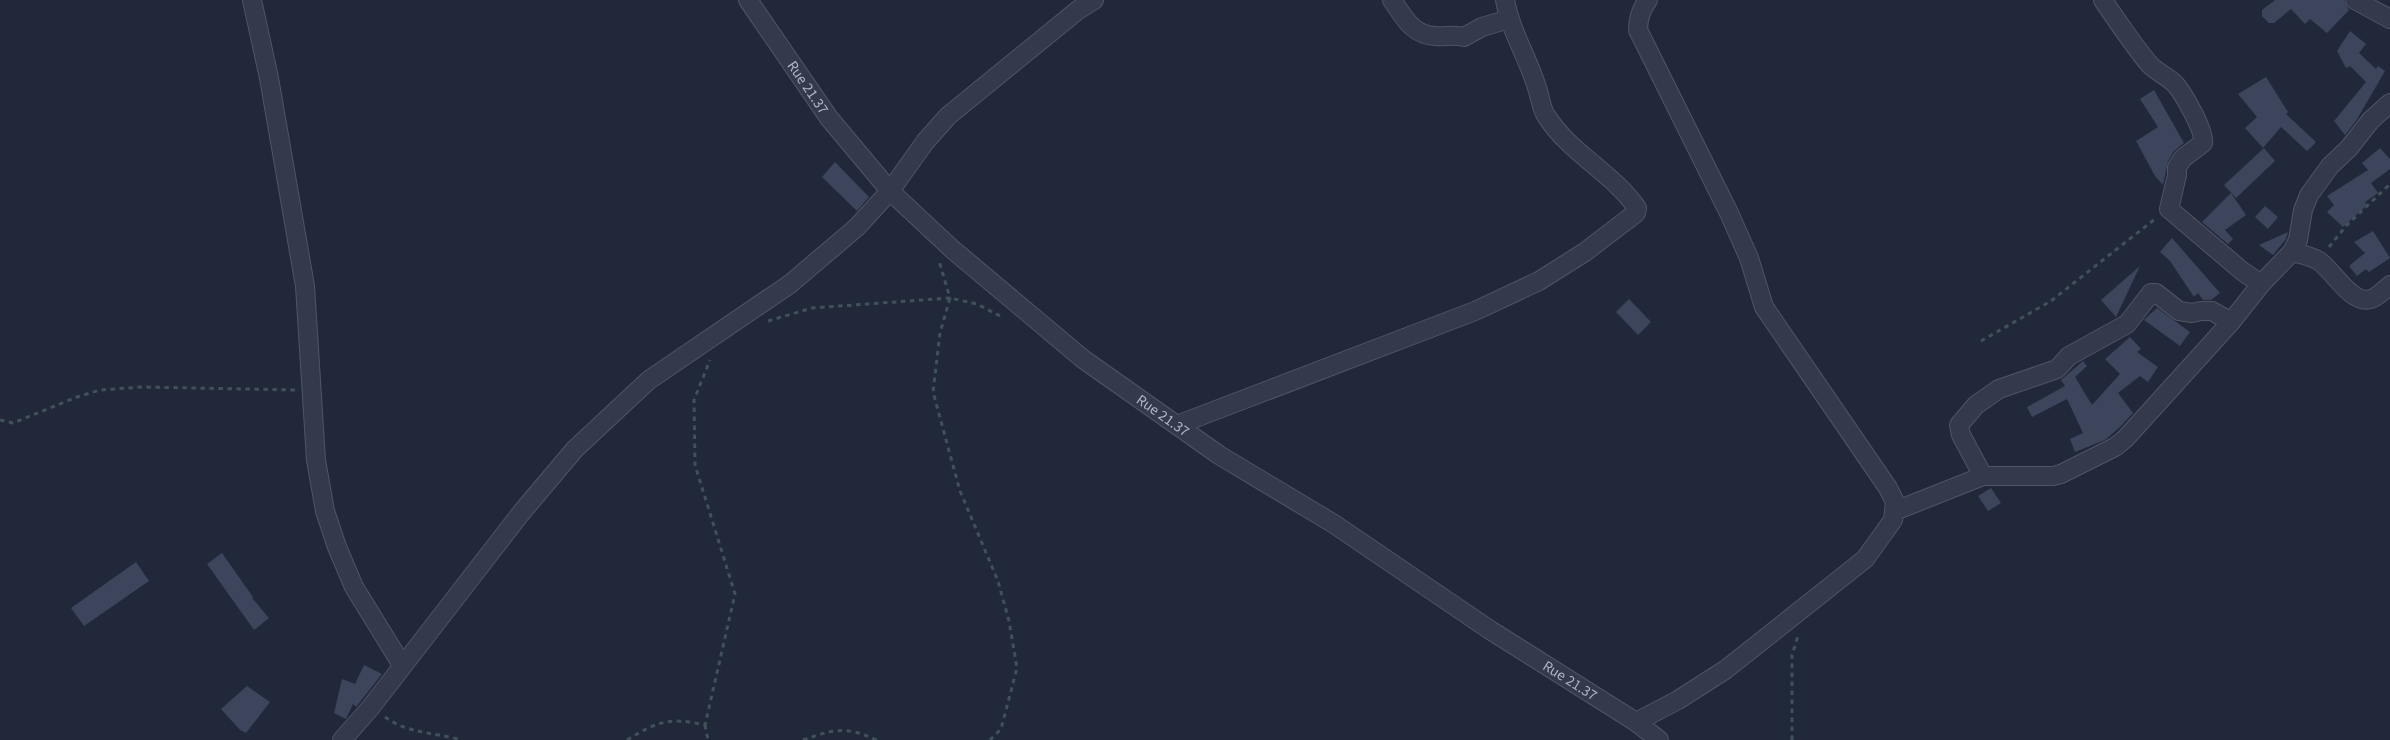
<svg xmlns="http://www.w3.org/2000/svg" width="2390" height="740" viewBox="0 0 2390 740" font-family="'Source Sans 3',sans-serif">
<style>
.building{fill:#3c455b}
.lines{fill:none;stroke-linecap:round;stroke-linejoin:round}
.street-casing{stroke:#4f5565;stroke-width:20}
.path{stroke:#405259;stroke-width:3;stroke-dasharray:4.5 4.5;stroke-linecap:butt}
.street{stroke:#343a4b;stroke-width:18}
.labels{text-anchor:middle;stroke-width:4.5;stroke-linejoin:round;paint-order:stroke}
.street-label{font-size:15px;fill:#afb5c7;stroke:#191f2f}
</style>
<rect width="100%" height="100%" fill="#20283a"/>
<g class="building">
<polygon points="2275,0 2344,0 2349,10 2327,33 2310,19 2305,24 2291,9 2274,23 2269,23 2262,16 2262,10"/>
<polygon points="2350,31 2366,44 2359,53 2376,69 2378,66 2385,71 2356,121 2345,135 2334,121 2366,82 2350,66 2346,68 2337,51"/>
<polygon points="2266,77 2288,112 2286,114 2316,142 2307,151 2281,127 2263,148 2245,128 2257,117 2238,94"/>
<polygon points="2154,90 2184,143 2174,151 2168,161 2163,185 2155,176 2136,141 2158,127 2140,99"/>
<polygon points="2264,148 2275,161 2236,198 2224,185"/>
<polygon points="2380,148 2390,159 2390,169 2371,183 2378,193 2365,202 2367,205 2343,227 2327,212 2334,205 2327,196 2368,170 2362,163"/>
<polygon points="835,162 869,197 857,211 822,177"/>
<polygon points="2231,193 2246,215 2225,230 2233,239 2228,244 2202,222"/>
<polygon points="2265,206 2278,217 2268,229 2255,217"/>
<polygon points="2373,231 2390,258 2369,272 2366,269 2357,276 2349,266 2365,253 2354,242"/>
<polygon points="2288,232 2286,239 2273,255 2259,245"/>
<polygon points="2172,238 2220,293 2211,300 2203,300 2198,293 2194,297 2170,261 2160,252"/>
<polygon points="2140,266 2116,317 2101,300"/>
<polygon points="1629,299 1651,322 1638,335 1616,312"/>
<polygon points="2157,308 2190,332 2180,346 2144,320"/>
<polygon points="2130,337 2141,349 2137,352 2158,367 2148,382 2140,376 2118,393 2133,413 2120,427 2105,440 2075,452 2070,439 2083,433 2067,399 2032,417 2027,407 2065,386 2061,380 2083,361 2087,366 2075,377 2092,405 2120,374 2105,359"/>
<polygon points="1991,488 2001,503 1988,511 1978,496"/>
<polygon points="222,553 253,597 252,598 269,618 254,630 207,564"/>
<polygon points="136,562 149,581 84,626 71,608"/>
<polygon points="364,665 382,674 356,707 353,704 346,719 334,713 342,679 355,684"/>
<polygon points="247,686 270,702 246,733 240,730 221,709"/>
</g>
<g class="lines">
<g class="street-casing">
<g id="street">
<polyline points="252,0 269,78 305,286 316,460 325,511 337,547 354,587 402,665"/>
<path id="s1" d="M748 0 829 118 890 191 952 249 1083 359 1219 455 1334 524 1490 630 1636 722 1659 740"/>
<path d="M1392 0C1404 17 1412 35 1435 36 1445 37 1454 34 1464 37L1482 27 1509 19"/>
<path d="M2103 0C2118 22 2133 45 2150 65 2158 73 2169 77 2176 85 2184 95 2205 131 2203 143L2183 158 2177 167V175L2169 209 2242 271 2261 284"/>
<polyline points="2355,0 2390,19"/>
<path d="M2292 252C2301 254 2311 256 2319 261 2333 270 2351 305 2371 299 2378 297 2385 289 2390 285"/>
<path d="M1177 425 1475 311 1539 281 1585 252 1636 213 1637 208C1613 173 1570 153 1547 117 1541 109 1541 100 1538 91 1529 59 1511 33 1505 0"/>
<polyline points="1983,476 1961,435 1959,425 1976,405 1999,389 2057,369 2069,356 2127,324 2151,293 2156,293 2179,311 2192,313 2201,311 2212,311 2231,322"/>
<polyline points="1895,511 1983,476 2053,476 2061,474 2115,447 2125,439 2231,322 2261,284 2292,252 2298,240 2303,210 2309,195 2330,166 2349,148 2371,120 2390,103"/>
<path d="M1636 722 1678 700 1725 670 1865 559 1893 520 1895 502 1888 488 1764 307 1749 258 1729 213 1638 30C1638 18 1641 9 1648 0"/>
<polyline points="342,740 371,707 521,513 575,449 649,380 790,284 857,227 890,191 925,142 948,116 1078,10 1094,0"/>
</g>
</g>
<g class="path">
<polyline points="2329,247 2346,226 2390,184"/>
<polyline points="768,321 812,308 950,298 939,261"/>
<polyline points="1981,341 2051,301 2155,219"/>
<polyline points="0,420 13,423 77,397 100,390 142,387 296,390"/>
<path d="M385 717C408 734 434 732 461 740"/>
<polyline points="705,725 708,740"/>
<path d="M627 740C658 721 670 717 705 725L735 594 695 465 694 400 710 360"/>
<path d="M803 740C835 729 845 726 877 740"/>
<polyline points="990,740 1001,729 1017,668 1009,621 998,581 960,491 933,392 940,333 950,298 977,304 1004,318"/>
<polyline points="1792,740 1792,655 1798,636"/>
</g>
<use href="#street" class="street"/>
</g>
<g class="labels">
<g class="street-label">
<text dy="5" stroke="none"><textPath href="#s1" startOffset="106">Rue 21.37</textPath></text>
<text dy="5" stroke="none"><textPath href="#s1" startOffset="592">Rue 21.37</textPath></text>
<text dy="5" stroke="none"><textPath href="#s1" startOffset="1078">Rue 21.37</textPath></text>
</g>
</g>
</svg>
